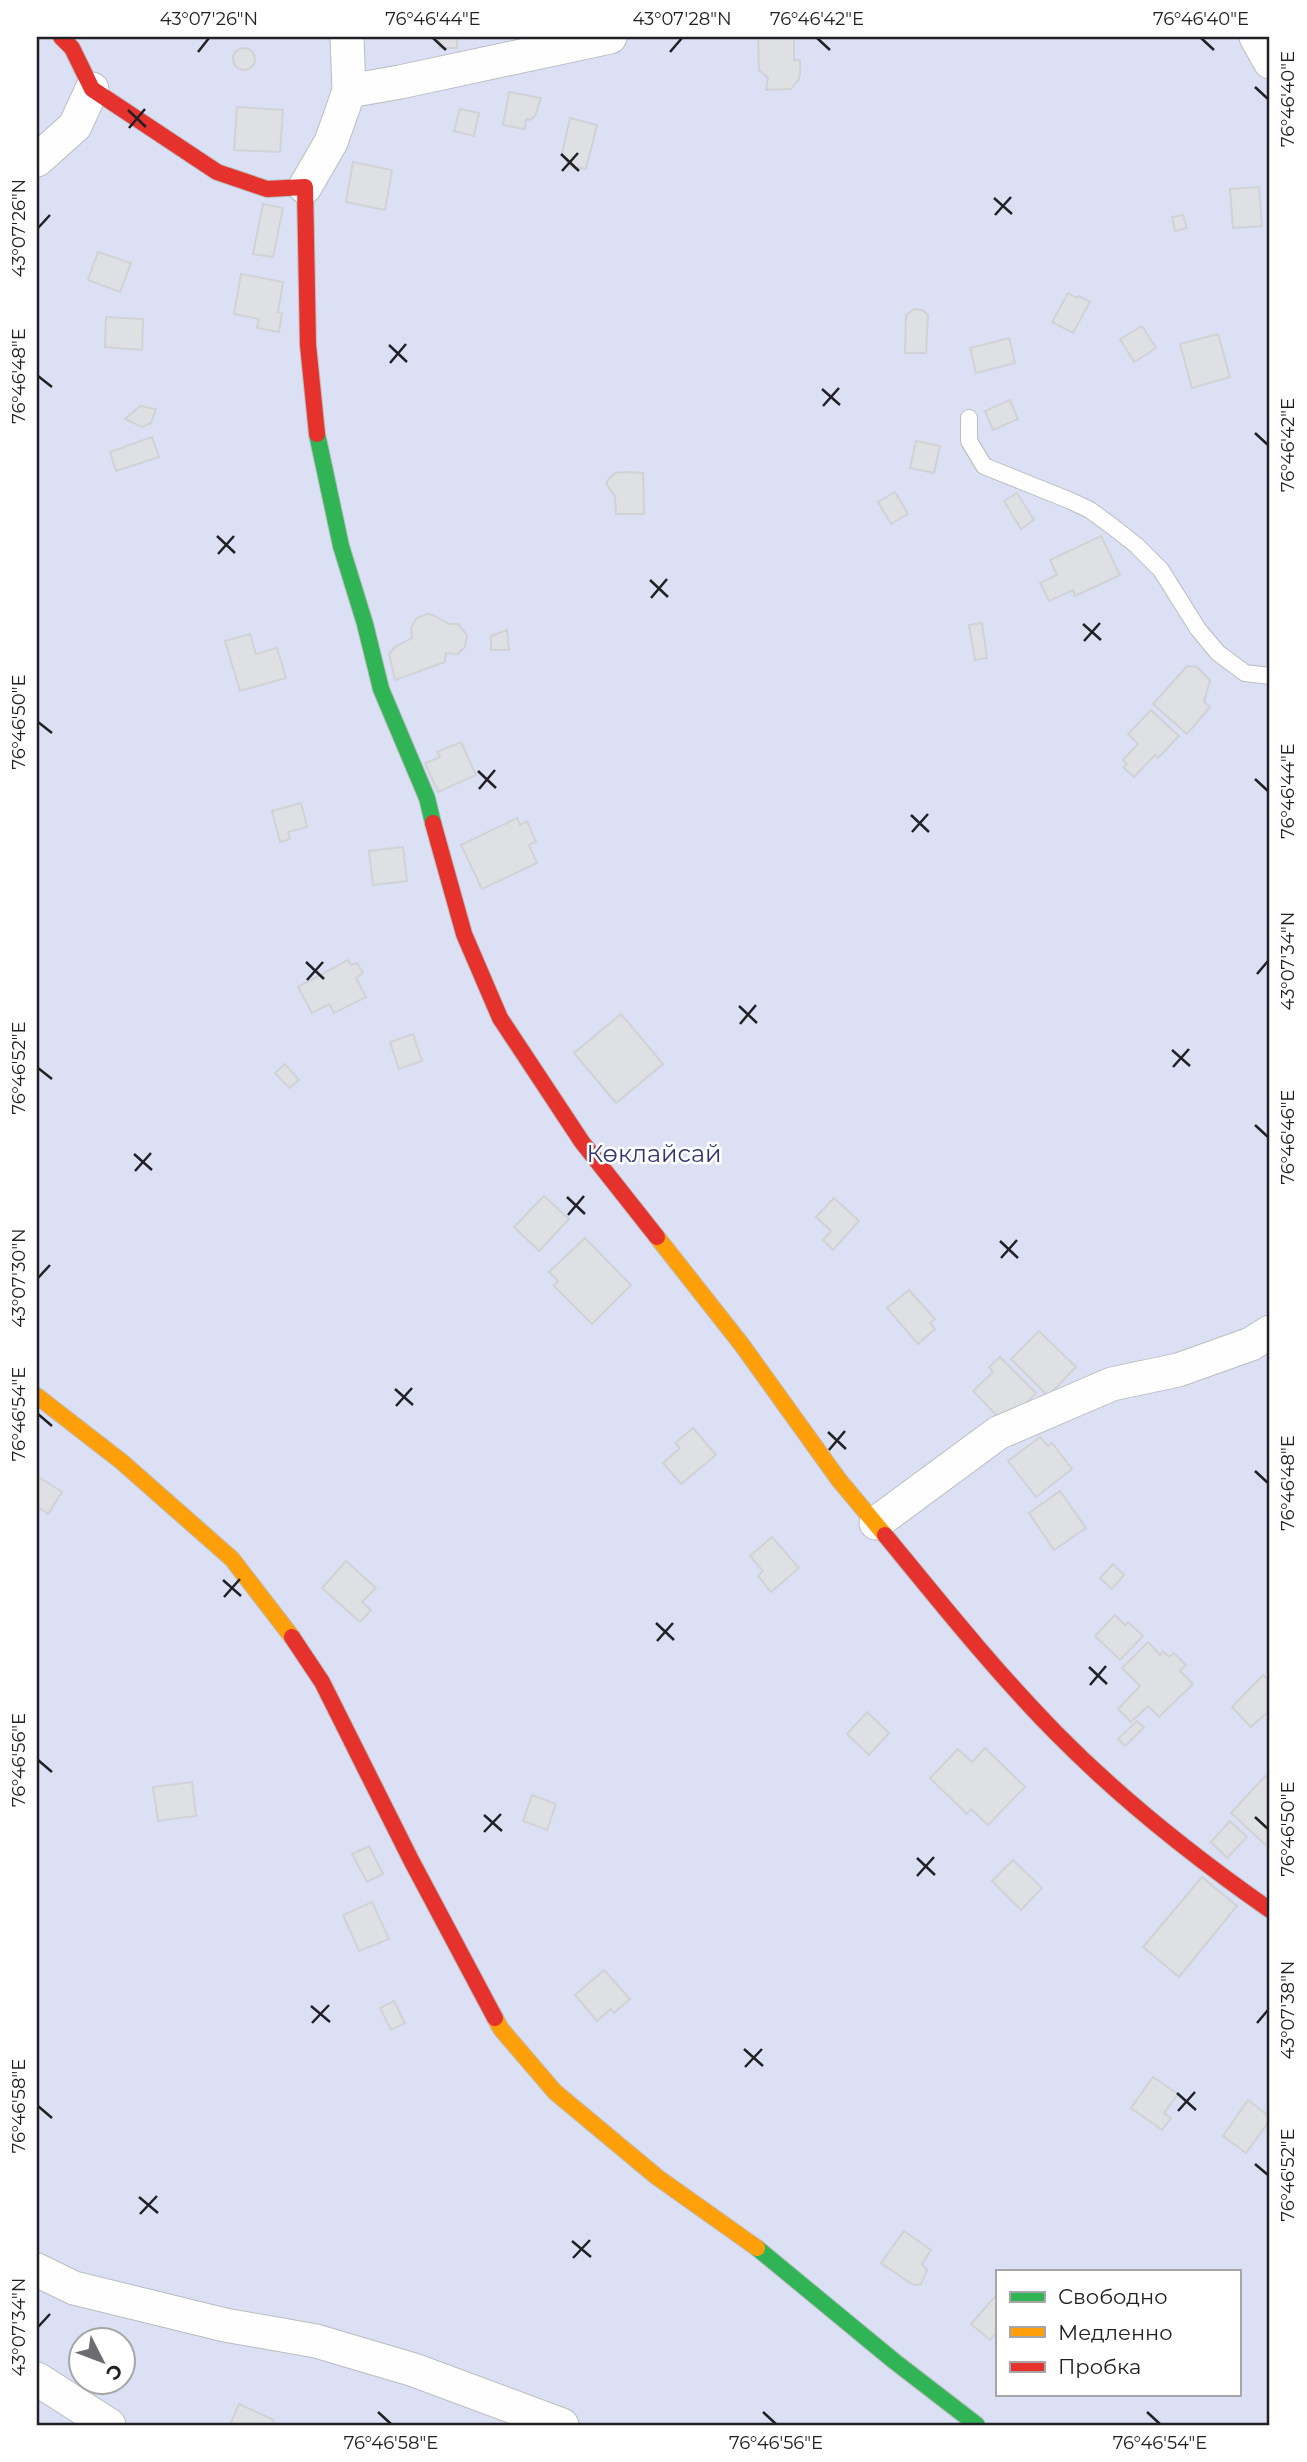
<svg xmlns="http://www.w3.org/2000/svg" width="1307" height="2462" viewBox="0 0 1307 2462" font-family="Montserrat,sans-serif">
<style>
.green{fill:#dbe0f4;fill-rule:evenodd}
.building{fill:#dfe0e3;stroke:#d1d2d5;stroke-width:2}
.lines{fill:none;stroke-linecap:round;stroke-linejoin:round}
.lane-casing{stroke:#babcbf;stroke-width:18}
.street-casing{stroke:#babcbf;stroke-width:35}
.fast-casing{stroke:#babcbf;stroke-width:18}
.slow-casing{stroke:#babcbf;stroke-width:18}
.jam-casing{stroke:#babcbf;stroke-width:18}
.lane{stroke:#fefeff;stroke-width:16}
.street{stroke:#fefeff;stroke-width:33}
.fast{stroke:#30b455;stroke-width:16}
.slow{stroke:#ff9f0a;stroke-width:16}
.jam{stroke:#e5322d;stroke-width:16}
.ticks{fill:none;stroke:#212125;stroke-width:2.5}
.labels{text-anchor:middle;stroke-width:5;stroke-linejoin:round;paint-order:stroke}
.park-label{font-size:24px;fill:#33396f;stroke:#fff}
.neatline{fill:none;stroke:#212125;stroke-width:2.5}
.ticks-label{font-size:18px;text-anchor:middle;fill:#212125}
</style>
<rect width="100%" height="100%" fill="#f8fafd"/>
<path class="green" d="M37 37H1270V2425H37ZM997 2271H1239V2394H997ZM80 2340H122V2382H80Z"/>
<g class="building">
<rect x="439" y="37" width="18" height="11"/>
<polygon points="758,37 794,37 794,60 800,60 800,73 799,79 791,89 766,90 768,78 759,70"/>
<circle cx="244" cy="59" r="11"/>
<polygon points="509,92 541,98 535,116 530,120 526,119 525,129 503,125"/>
<polygon points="237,107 283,110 280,152 234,150"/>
<polygon points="460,109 479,113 474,136 454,131"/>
<polygon points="570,118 597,125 586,169 570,166 562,154"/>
<polygon points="353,162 392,170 385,210 346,202"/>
<polygon points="1259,187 1262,226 1233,228 1230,189"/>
<polygon points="263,204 283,208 273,257 253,254"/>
<polygon points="1183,215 1187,228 1175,231 1172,217"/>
<polygon points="98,252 131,263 120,292 88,280"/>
<polygon points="241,274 283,282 278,312 282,313 279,332 257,328 259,319 234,314"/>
<polygon points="1068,293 1077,298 1079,296 1090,302 1073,333 1052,322"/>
<polygon points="914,309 922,310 928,315 926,353 905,353 906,315"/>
<polygon points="106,317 143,319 142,350 105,347"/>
<polygon points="1142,326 1156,348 1134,362 1120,339"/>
<polygon points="1218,334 1230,377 1192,388 1180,344"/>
<polygon points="1009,338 1015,363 976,373 970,348"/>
<polygon points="1010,400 1018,419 993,430 985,411"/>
<polygon points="140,406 156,409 151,423 142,427 125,419"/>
<polygon points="152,437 159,457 116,471 110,452"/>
<polygon points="916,441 940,446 934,473 910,468"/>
<polygon points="626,472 643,473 644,514 616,514 615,496 607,485 607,481 615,473"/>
<polygon points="895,492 908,514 891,524 878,502"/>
<polygon points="1017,493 1034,520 1021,529 1004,501"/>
<polygon points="1101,536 1120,575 1075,596 1073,590 1049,601 1040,583 1057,575 1050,560"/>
<polygon points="427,614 433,615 449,624 458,624 467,635 465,647 458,654 446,653 445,662 395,680 389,654 395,647 412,638 411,627 417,618"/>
<polygon points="982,623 987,658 975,660 969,625"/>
<polygon points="507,630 509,650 491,650 491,636"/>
<polygon points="250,634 256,654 277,648 286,678 240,691 225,641"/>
<polygon points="1187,666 1197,667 1210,680 1204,702 1210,707 1187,734 1153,704"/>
<polygon points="1151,710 1179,736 1158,758 1155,755 1134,777 1123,767 1127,764 1123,760 1138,744 1128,734"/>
<polygon points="461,742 476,775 438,792 425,763 440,757 437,752"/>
<polygon points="301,803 307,827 288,832 290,839 280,842 272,811"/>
<polygon points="517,818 520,825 527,821 536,842 529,845 537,863 482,889 461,845"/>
<polygon points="403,847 407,881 373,885 369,851"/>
<polygon points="348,960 351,965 357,963 363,973 356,978 366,997 334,1013 329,1004 312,1013 298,987"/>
<polygon points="621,1014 663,1064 616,1103 574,1053"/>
<polygon points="413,1034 422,1061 399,1069 390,1042"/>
<polygon points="285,1064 299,1080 289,1088 275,1073"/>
<polygon points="544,1196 569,1219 539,1251 514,1227"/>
<polygon points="834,1198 859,1221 833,1250 823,1240 831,1231 816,1217"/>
<polygon points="585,1238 631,1285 592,1324 554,1286 558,1281 549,1272"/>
<polygon points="909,1290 935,1319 930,1323 935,1329 918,1344 887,1308"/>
<polygon points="1039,1331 1076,1367 1048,1396 1011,1359"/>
<polygon points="1000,1357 1036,1393 1005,1424 973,1391 993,1372 989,1367"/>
<polygon points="693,1428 716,1455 681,1484 663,1463 680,1448 675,1443"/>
<polygon points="1040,1437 1048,1446 1052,1443 1072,1469 1036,1497 1008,1461"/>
<polygon points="37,1476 62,1492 48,1514 37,1506"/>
<polygon points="1060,1491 1086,1528 1054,1550 1029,1513"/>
<polygon points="772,1537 799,1568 771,1592 758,1576 763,1571 750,1556"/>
<polygon points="346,1561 376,1588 362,1602 371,1610 360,1622 322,1588"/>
<polygon points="1113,1564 1124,1575 1112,1589 1100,1578"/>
<polygon points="1115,1615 1125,1625 1128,1622 1143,1636 1120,1660 1095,1636"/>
<polygon points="1148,1642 1160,1655 1163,1651 1169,1657 1174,1653 1186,1665 1180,1671 1193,1684 1159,1717 1148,1706 1131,1722 1118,1709 1140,1686 1122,1668"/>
<polygon points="1263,1675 1270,1682 1270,1710 1251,1727 1232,1707"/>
<polygon points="867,1712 889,1733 869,1755 847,1734"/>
<polygon points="1137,1721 1144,1727 1125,1746 1118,1739"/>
<polygon points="985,1748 1025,1787 988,1825 971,1809 967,1814 930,1778 958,1749 972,1762"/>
<polygon points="1265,1776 1270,1780 1270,1849 1231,1813"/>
<polygon points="192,1782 196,1816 158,1821 153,1787"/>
<polygon points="532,1795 556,1804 547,1830 523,1821"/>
<polygon points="1230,1821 1247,1837 1227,1858 1211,1842"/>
<polygon points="369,1846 383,1874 367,1882 352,1854"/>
<polygon points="1013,1860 1042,1888 1021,1910 992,1881"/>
<polygon points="1202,1877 1237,1906 1179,1977 1143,1947"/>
<polygon points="372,1902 389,1939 359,1951 343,1915"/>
<polygon points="604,1970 630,1999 614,2013 611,2009 597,2021 575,1995"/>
<polygon points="394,2001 405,2023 391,2030 380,2008"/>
<polygon points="1153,2077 1178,2094 1164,2113 1171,2118 1162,2130 1131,2108"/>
<polygon points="1248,2100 1270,2117 1270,2120 1246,2153 1223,2136"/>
<polygon points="904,2231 931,2250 922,2264 927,2270 921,2284 915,2285 910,2283 881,2263"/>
<polygon points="997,2294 997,2338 994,2335 990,2340 971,2324"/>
<polygon points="239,2404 274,2420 272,2425 230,2425"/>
</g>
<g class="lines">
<g class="lane-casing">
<polyline id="lane" points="969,418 969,441 984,466 1071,501 1090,510 1113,527 1136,545 1161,570 1198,629 1218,653 1245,673 1270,676"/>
</g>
<g class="street-casing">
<g id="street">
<polyline points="1256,37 1270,62"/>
<polyline points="349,91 400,82 610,37"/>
<polyline points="37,160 75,126 92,89"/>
<polyline points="305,187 331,142 349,91 347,37"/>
<polyline points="876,1523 998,1433 1112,1384 1178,1370 1251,1344 1270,1332"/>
<polyline points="37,2270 74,2288 225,2325 316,2341 414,2370 562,2425"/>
<polyline points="37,2379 109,2425"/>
</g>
</g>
<g class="fast-casing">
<g id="fast">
<polyline points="317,434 341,546 365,624 381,689 427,798 433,823"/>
<polyline points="757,2248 894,2361 977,2425"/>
</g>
</g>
<g class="slow-casing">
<g id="slow">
<polyline points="657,1237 742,1345 839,1480 885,1535"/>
<polyline points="37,1396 122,1462 232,1559 292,1637"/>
<polyline points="495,2018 501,2029 555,2092 657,2177 757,2248"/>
</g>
</g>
<g class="jam-casing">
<g id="jam">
<polyline points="61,37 72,48 92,89 217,172 267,189 305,187 308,345 317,434"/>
<polyline points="433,823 464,934 500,1018 582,1142 657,1237"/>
<path d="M885 1535C940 1602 995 1671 1056 1733 1121 1799 1194 1857 1270 1910"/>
<polyline points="292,1637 322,1682 411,1860 495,2018"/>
</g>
</g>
<use href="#lane" class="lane"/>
<use href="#street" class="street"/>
<use href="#fast" class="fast"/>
<use href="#slow" class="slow"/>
<use href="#jam" class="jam"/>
</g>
<path class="ticks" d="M433 38 446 50M817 38 830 50M1201 38 1214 50M198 52 209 38M670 52 682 38M1255 87 1268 99M128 110 146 127M129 128 145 109M561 154 579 171M562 171 578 153M994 198 1012 214M995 215 1011 197M38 228 50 215M389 345 407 362M390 363 406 344M38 376 52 387M822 389 840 405M823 406 839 388M1255 433 1268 445M217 536 235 553M218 554 234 536M650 580 668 597M651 598 667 579M1083 624 1101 640M1084 641 1100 623M38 722 52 733M478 771 496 788M1255 779 1268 791M479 789 495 770M911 815 929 832M912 832 928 814M306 962 324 979M1257 974 1268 961M307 980 323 962M739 1006 757 1023M740 1024 756 1005M1172 1050 1190 1066M1173 1067 1189 1049M38 1068 52 1079M1255 1125 1268 1137M134 1154 152 1170M135 1171 151 1153M567 1197 585 1214M568 1215 584 1196M1000 1241 1018 1258M1001 1258 1017 1240M38 1278 50 1265M395 1389 413 1405M396 1406 412 1388M38 1414 52 1426M828 1432 846 1449M829 1450 845 1431M1255 1471 1268 1483M223 1580 241 1596M224 1597 240 1579M656 1623 674 1640M657 1641 673 1623M1089 1667 1107 1684M1090 1685 1106 1666M38 1760 52 1772M484 1815 502 1831M1255 1817 1268 1829M484 1832 501 1814M917 1858 935 1875M917 1876 934 1857M311 2006 330 2022M312 2023 329 2005M1257 2023 1268 2010M744 2049 763 2066M745 2067 762 2049M1177 2093 1196 2110M38 2106 52 2118M1178 2111 1195 2092M1255 2164 1268 2175M139 2197 158 2213M140 2214 157 2196M572 2241 591 2257M573 2258 590 2240M38 2327 50 2314M378 2412 391 2424M763 2412 776 2424M1147 2412 1160 2424"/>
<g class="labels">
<g class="park-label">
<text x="654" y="1162">Көклайсай</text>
</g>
</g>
<rect width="1307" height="2462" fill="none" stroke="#ffffff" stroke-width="77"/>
<rect x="996" y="2270" width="245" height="126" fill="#ffffff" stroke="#a6a6a8" stroke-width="2"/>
<rect x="1010" y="2292" width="35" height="10" fill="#30b455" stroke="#a6a6a8" stroke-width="2"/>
<text x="1058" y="2304" font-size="21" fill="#212125">Свободно</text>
<rect x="1010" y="2327" width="35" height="10" fill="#ff9f0a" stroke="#a6a6a8" stroke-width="2"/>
<text x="1058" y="2340" font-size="21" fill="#212125">Медленно</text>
<rect x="1010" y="2362" width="35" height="10" fill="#e5322d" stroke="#a6a6a8" stroke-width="2"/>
<text x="1058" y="2374" font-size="21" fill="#212125">Пробка</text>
<g transform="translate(102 2361) rotate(132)"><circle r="33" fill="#ffffff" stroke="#a6a6a8" stroke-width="2"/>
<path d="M0-5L12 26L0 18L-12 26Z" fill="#6c6d71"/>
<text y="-10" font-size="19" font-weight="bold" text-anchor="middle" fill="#212125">С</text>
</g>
<rect x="38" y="38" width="1230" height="2386" class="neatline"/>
<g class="ticks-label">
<text x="209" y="25">43°07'26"N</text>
<text x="433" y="25">76°46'44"E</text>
<text x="682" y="25">43°07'28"N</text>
<text x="817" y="25">76°46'42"E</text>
<text x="1201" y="25">76°46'40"E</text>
<text transform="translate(1288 99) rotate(-90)" y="6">76°46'40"E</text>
<text transform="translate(19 228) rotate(-90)" y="6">43°07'26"N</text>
<text transform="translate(19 376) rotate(-90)" y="6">76°46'48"E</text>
<text transform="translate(1288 445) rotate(-90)" y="6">76°46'42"E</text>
<text transform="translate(19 722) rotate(-90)" y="6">76°46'50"E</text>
<text transform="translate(1288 791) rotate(-90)" y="6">76°46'44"E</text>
<text transform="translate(1288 961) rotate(-90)" y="6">43°07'34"N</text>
<text transform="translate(19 1068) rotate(-90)" y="6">76°46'52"E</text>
<text transform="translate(1288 1137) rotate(-90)" y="6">76°46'46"E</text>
<text transform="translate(19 1278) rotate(-90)" y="6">43°07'30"N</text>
<text transform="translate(19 1414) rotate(-90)" y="6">76°46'54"E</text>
<text transform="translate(1288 1483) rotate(-90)" y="6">76°46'48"E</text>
<text transform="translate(19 1760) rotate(-90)" y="6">76°46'56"E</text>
<text transform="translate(1288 1829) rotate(-90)" y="6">76°46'50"E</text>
<text transform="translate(1288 2010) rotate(-90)" y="6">43°07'38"N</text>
<text transform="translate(19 2106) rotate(-90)" y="6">76°46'58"E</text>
<text transform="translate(1288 2175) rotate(-90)" y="6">76°46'52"E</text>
<text transform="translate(19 2327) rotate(-90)" y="6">43°07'34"N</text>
<text x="391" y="2449">76°46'58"E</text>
<text x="776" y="2449">76°46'56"E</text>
<text x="1160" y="2449">76°46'54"E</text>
</g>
</svg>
